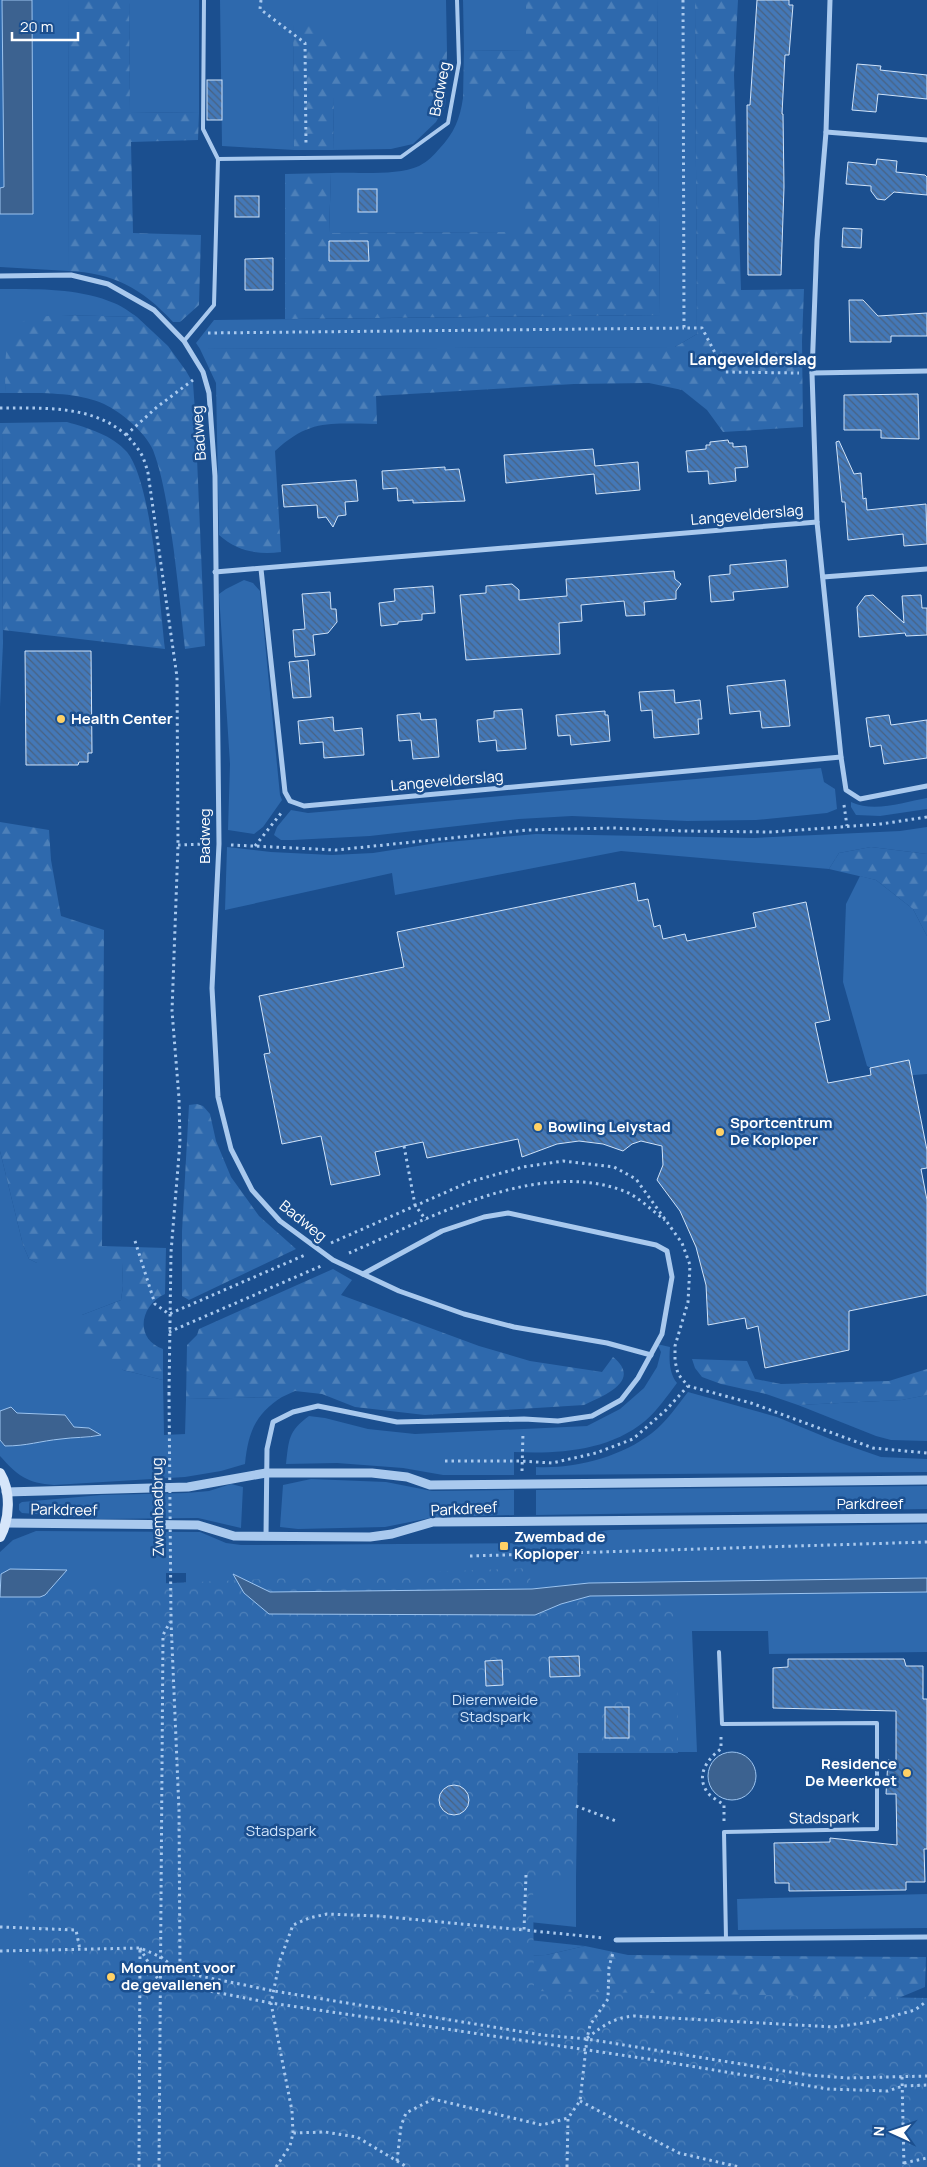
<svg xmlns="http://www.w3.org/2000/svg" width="927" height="2167" viewBox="0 0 927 2167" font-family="Manrope,sans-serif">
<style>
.grass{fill:#2e69ad;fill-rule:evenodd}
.forest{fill:url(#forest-firs)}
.park{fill:url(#park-crowns)}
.water{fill:#3c6290;stroke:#9cc4f0}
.building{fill:url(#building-back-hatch);stroke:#cfe3fa}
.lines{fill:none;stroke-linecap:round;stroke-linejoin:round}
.path{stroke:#a9c9ee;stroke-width:3;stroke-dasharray:2.5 4;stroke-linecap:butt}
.service{stroke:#a9c9ee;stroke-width:4}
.minor{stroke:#a9c9ee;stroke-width:5}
.tertiary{stroke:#a9c9ee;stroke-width:9}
.secondary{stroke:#d6e6fa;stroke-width:10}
.path-bridge{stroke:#a9c9ee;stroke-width:3;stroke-dasharray:2.5 4;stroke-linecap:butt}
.poi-dot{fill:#ffd166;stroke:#1b4f8f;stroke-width:2}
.labels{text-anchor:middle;stroke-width:5;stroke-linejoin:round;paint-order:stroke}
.street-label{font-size:15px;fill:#fff;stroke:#1b4f8f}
.poi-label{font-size:15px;font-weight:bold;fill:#fff;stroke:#1b4f8f;text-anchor:start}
.park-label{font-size:15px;fill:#cfe3fa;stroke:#1b4f8f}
.neighbourhood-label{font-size:16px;font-weight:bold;fill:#fff;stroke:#1b4f8f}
</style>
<defs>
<pattern id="forest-firs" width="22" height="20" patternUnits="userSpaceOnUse" patternTransform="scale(1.25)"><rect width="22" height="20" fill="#2e69ad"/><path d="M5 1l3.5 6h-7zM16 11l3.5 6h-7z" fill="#4d80b9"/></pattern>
<pattern id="park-crowns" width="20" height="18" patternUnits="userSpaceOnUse" patternTransform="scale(1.25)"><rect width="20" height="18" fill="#2e69ad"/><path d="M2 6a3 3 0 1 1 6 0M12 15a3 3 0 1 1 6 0" fill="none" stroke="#4d80b9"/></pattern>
<pattern id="building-back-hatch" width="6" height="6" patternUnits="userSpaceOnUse" patternTransform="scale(1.25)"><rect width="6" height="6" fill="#4478b7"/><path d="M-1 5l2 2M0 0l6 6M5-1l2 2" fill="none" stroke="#486282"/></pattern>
</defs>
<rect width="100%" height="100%" fill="#1b4f8f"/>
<g class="grass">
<polygon points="0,0 2,0 4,187 0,188"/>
<polygon points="32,0 69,0 68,271 0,267 0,214 33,213"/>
<polygon points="129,0 199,0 199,113 130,112"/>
<polygon points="220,0 446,0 447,51 331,51 293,22 294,150 222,146"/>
<polygon points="463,0 526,0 526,51 464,50"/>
<polygon points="657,0 695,0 697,334 675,347 200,349 196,343 214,320 660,315"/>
<polygon points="334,97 446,97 445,106 436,122 413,144 391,149 333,150"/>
<path d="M463 98H526V232L329 233 331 173C356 172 397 176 419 166 427 162 434 155 440 148 454 133 460 119 463 98Z"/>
<path d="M0 289C37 289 79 288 114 303 122 306 130 312 137 317L61 315 7 351 5 393H0Z"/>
<polygon points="0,423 2,423 3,644 0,707"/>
<polygon points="244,580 253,583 260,591 280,795 282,800 263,827 254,834 228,830 230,764 219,594 226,589"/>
<polygon points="821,768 824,782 835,789 837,809 827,813 756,820 687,821 572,816 519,819 370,836 293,840 281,840 274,835 277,827 291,810 308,813"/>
<path d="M927 798V809L880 816 856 815 851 807V802C875 813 903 802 927 798Z"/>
<polygon points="927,827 927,854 871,847 839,853 829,869 621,851 395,895 392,873 225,910 227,847 271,852 332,855 373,853 437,843 536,834 754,838 900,831"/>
<polygon points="860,876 876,880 913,909 927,936 927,1074 889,1077 867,1066 843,982 846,904"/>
<path d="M0 1151 23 1245 29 1259 37 1263H122L123 1286 121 1300 82 1315 123 1370 163 1380 164 1435 185 1434 186 1399 282 1397C255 1414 248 1433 245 1464L221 1471 185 1477 54 1485C27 1483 18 1476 0 1456V1440L5 1446C26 1446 40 1441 60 1439 74 1437 87 1439 100 1435L89 1428 74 1427 65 1415 17 1413 11 1407 0 1411Z"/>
<path d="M657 1344 670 1347C669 1359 669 1373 677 1383 667 1396 658 1410 645 1421 609 1451 558 1454 514 1452V1475H443L403 1468 337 1463 286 1464C289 1440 288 1431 309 1416L325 1418 368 1429 415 1434 587 1426 620 1409 644 1388 657 1367 661 1352Z"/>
<path d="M688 1392 777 1417 835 1441 881 1457 927 1459V1472L536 1475V1467C575 1469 621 1457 652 1433 666 1422 677 1406 688 1392Z"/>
<polygon points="927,1395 927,1441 891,1440 876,1436 798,1405 901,1400"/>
<polygon points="311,1479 386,1482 432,1491 514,1490 514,1515 435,1517 385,1527 298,1529 280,1527 283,1485"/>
<polygon points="231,1484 243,1487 241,1528 198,1518 101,1519 22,1513 19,1510 19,1504 22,1502 101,1495 186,1493 209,1491"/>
<polygon points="927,1486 927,1509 536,1515 536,1490"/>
<path d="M927 1524V1578L589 1583 532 1589 270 1592 234 1575 244 1593 535 1615 590 1596 927 1592V1652L769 1654 768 1631H692L697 1752H576V1927L472 1916 39 2167H0V1597H40L1 1574 0 1577V1552L13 1540 36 1531 200 1532 226 1543 241 1545 550 1543 580 1534 610 1530ZM166 1573H186V1593L166 1588Z"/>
<polygon points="927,1894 927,1928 738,1930 737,1899"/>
<polygon points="391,1925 585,1946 546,1955 488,1957"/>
</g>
<g class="forest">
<path d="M69 0H129L130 112 199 113 198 140 131 142 133 233 201 235 199 305 180 322H173C142 288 113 273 68 271Z"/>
<polygon points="526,0 657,0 660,315 285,319 285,174 331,173 329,233 525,232 526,98 463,98 464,50 526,51"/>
<path d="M695 0H738L734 75 741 290 804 289 802 341 803 427 723 432 707 410 682 390 649 383 574 384 376 396 377 424C331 424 311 418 275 451L281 552C257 555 237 551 219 535L216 383 200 349 675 347 697 334Z"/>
<polygon points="293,22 331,23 332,51 447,51 446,97 334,97 333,150 294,150"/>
<path d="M61 315 137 317 168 346 186 371 193 383 195 411 205 646 185 649C180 605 176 561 169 517 165 494 161 471 153 450 145 432 121 412 104 404 77 391 34 393 5 393 6 370 0 326 30 319 40 316 51 316 61 315Z"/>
<path d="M67 422C88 428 112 435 127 452 152 483 160 606 165 649L3 630 2 423Z"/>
<path d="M0 822 49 830 51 860 61 916 104 930 102 1246 166 1248 165 1294C140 1305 134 1339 163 1349V1380L123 1370 97 1353 77 1331 82 1315 121 1300 123 1286 122 1263H37L29 1259 23 1245 0 1151Z"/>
<polygon points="871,847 927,854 927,936 913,909 876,880 829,869 839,853"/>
<polygon points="197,1104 203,1106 210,1114 216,1141 231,1177 259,1216 296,1249 189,1300 182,1296 182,1231 189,1105"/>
<path d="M333 1269 352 1280 341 1295 479 1346 530 1361 602 1372 613 1357C643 1381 603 1396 584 1405L425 1415 355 1407 322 1394 295 1391 282 1397 186 1399 187 1345 197 1335 199 1329Z"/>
<polygon points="692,1359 747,1361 755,1379 781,1384 889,1381 927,1369 927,1395 902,1400 798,1405 766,1394 721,1384 702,1377 695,1368"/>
<polygon points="585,1946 628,1955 926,1957 925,1987 882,2005 566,2027 488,1957 546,1955"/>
</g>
<polygon class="park" points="530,1568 531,1615 535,1615 561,1604 590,1596 676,1595 678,1753 578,1753 576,1877 533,1876 534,1991 927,1998 927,2167 31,2167 26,1589"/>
<g class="water">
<polygon points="2,0 32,0 33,214 0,214 0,188 4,187"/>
<path d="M11 1407 17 1413 65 1415 74 1427 89 1428 101 1435C87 1438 74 1437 61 1439 40 1441 27 1446 5 1446L0 1440V1411Z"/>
<polygon points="10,1569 67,1570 45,1595 40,1597 0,1597 1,1574"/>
<polygon points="233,1574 270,1592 532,1589 589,1583 927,1578 927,1592 590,1596 561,1604 535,1615 269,1614 244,1593"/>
<circle cx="732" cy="1776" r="24"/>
</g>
<g class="building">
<polygon points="757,0 789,0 789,5 793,5 789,55 785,55 782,114 783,114 784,187 781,275 748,275 747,105 750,105"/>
<polygon points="857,64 881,66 880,70 927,75 927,99 878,94 876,112 852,110"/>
<rect x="207" y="80" width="15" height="40"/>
<polygon points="877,159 897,161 896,172 925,175 927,177 927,195 894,192 885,200 877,199 871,191 871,186 846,184 848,162 876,165"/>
<rect x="358" y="189" width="19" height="23"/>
<rect x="235" y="196" width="24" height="21"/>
<polygon points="843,228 862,229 861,248 842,247"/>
<polygon points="329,241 368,241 369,261 329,261"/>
<polygon points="273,258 273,290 245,290 245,259"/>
<polygon points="849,300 863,300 878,316 927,313 927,336 891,336 891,342 850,342"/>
<polygon points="918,394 919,439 881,438 881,430 844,430 844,395"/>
<polygon points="728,440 729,443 733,443 733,447 746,446 748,467 735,468 736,481 709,484 708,471 688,472 686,451 706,449 706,445 710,445 710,442"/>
<polygon points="839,441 854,474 861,473 863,499 866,498 867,510 926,504 927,544 904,546 903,534 848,540 845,502 842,502 836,442"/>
<polygon points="593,449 595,466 638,462 640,490 596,494 594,474 506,483 504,455"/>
<polygon points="445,467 445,470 459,469 465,501 413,503 413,500 398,501 397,488 383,489 382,471"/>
<polygon points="356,480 358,501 345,502 346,515 338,516 333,527 326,517 318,518 317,505 284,507 282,485"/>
<polygon points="786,560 788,587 733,592 734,600 711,602 709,576 730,574 730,565"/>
<polygon points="674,571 675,579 681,584 676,591 676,599 644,602 645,615 626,616 624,601 581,605 582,621 559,623 560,654 466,660 460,595 486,593 486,586 512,584 519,590 519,600 567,596 566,579"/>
<polygon points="433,586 435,613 422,614 422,620 398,622 398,624 381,626 379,603 395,601 394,589"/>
<polygon points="330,592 331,609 336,609 337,622 328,633 313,635 315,655 295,657 293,630 305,629 302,594"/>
<polygon points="873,595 904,623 902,596 921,595 922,608 927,608 927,635 906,636 905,633 859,637 857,607 865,596"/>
<polygon points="25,651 91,651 92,753 88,753 88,762 79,762 78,765 26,765"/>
<polygon points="308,660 311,697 293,698 289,662"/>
<polygon points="785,680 790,726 762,728 760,711 730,714 727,686"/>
<polygon points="674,690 675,703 700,700 702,719 698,719 699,734 654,738 652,710 641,711 639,692"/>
<polygon points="522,709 526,749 497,751 496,740 479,742 477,720 494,718 494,711"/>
<polygon points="605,711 605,715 608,715 610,741 571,745 570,735 558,736 556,715"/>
<polygon points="420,713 421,720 436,719 439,757 413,759 411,740 399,741 397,715"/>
<polygon points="889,715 891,725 927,720 927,758 884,764 881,745 870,747 866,718"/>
<polygon points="333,717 334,731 362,728 364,755 324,758 323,742 300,744 298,721"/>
<polygon points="635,883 638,901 648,899 654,927 660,925 663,939 685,934 687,941 756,927 753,913 806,902 830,1020 815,1023 828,1083 871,1075 870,1068 909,1060 927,1150 927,1168 921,1169 927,1200 927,1295 849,1311 849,1350 765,1368 758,1326 747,1329 745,1318 708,1325 706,1285 696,1247 680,1211 657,1180 663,1165 662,1146 641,1141 632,1144 623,1151 603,1144 579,1141 557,1144 522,1157 518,1139 427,1158 423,1142 375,1152 380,1175 331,1185 321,1136 282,1144 264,1054 270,1053 259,996 404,967 397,932"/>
<polygon points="579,1656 580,1676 550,1677 549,1657"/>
<polygon points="788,1659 904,1659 906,1666 923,1666 923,1699 927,1699 927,1849 924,1849 925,1882 906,1882 906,1890 789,1891 789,1883 775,1883 774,1843 830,1842 830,1838 897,1845 896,1794 886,1794 888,1760 896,1760 896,1711 773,1708 773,1668 788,1667"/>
<polygon points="502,1660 503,1685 486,1686 485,1661"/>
<rect x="605" y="1707" width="24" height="31"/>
<circle cx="454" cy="1800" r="15"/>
</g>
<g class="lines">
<g class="path">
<polyline points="261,0 260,9 305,43 306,146"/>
<polyline points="683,0 684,328 702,328 725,372 799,373"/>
<polyline points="208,333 684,328"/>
<path d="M0 408C49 408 110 404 140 452 144 458 146 466 148 473L177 677 178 845 172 1011 179 1098 180 1142 171 1252 169 1393"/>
<polyline points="126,435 157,407 193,380"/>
<polyline points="844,805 847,826"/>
<polyline points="178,845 207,844"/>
<polyline points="231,845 336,850 528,830 613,828 683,831 772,832 881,824 927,817"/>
<polyline points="255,846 282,812"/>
<polyline points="404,1146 415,1205 426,1220"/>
<polyline points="135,1241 155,1304 169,1314 305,1255"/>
<polyline points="331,1243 469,1182 523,1167 563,1161 614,1167 636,1179 682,1243 690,1265 688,1302 675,1346 675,1361 678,1374 688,1386 751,1403 873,1448 927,1453"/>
<path d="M349 1253C428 1219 537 1158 624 1191 638 1196 652 1211 665 1220"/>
<polyline points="169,1332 321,1266"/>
<polyline points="445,1461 521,1461 552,1463 596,1453 633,1439 666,1410 688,1386"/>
<polyline points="522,1471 523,1432"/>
<polyline points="470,1556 927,1542"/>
<polyline points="523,1556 523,1535"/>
<polyline points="171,1621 179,1810 180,1972 274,1991 542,2035 587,2039 809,2075 848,2078 927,2076"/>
<path d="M721 1737V1749C707 1759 695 1776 708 1793 711 1797 719 1801 724 1805V1821"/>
<polyline points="576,1806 616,1821"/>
<polyline points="526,1875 524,1930 604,1938"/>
<polyline points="0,1927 76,1930 80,1950"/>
<polyline points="140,1948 159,1981 271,2003 648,2059 828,2089 888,2091 903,2086 927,2085"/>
<polyline points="0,1951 140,1948 161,1957 180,1972"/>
<path d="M587 2038C604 2025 613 2018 634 2016L834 2027 871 2022 915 2010 927 2001"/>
<polyline points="902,2077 904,2167"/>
<polyline points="580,2101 679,2153 739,2167"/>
<polyline points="293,2133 292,2111 271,2003 280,1960 293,1925 309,1918 327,1914 379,1916 524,1930"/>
<polyline points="397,2161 401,2126 406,2113 433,2099 542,2125 568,2118"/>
<polyline points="904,2163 927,2158"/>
<polyline points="139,2167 140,1949"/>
<polyline points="159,2167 163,1635 170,1622"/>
<polyline points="276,2167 290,2146 293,2133 325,2132 357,2137 407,2167"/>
<polyline points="567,2167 568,2118 580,2101 587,2039 590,2025 608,1999 609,1967 613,1953"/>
</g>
<g class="service">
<polyline points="218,159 401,157 448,123 459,63 457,0"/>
<polyline points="184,341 214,305 218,159 203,129 204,0"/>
<polyline points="719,1652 722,1724 877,1723 877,1829 724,1832 726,1939"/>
</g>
<g class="minor">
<polyline points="830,0 826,132 817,240 812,373 817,522 841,757 846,790 860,799 927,786"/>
<polyline points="826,132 927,140"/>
<polyline points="0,276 71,275 108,284 154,310 184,341 203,372 209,393 215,476 219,844 212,988 218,1097 231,1149 252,1190 280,1221 333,1260 399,1291 464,1314 514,1327 607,1343 651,1355"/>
<polyline points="812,373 927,371"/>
<polyline points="261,569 285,792 290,801 304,806 841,757"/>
<polyline points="215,572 817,522"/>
<polyline points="823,577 927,569"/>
<polyline points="266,1537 267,1449 273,1422 293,1412 318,1406 397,1422 524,1419 558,1421 592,1416 621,1400 638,1378 662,1334 672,1277 667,1251 656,1245 508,1213 484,1217 442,1231 363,1274"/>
<polyline points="616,1940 927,1937"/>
</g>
<g class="tertiary">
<polyline points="6,1492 188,1487 266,1473 372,1473 407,1477 430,1485 927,1480"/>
<polyline points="6,1523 198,1525 234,1536 370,1537 392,1534 433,1522 927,1518"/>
</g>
<path class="secondary" d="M0 1473C11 1491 10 1519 0 1537"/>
<polyline class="path-bridge" points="169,1393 171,1621"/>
</g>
<g class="poi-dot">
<circle cx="61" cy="719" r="5"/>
<circle cx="538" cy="1127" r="5"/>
<circle cx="720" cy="1132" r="5"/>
<rect x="499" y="1541" width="10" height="10" rx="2.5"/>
<circle cx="907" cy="1773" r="5"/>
<circle cx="111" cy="1977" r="5"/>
</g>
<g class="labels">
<g class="street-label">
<text transform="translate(440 89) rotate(-79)" y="5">Badweg</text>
<text transform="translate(199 433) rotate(-94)" y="5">Badweg</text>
<text transform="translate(747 515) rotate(-5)" y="5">Langevelderslag</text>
<text transform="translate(447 781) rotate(-5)" y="5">Langevelderslag</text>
<text transform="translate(205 836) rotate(-90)" y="5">Badweg</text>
<text transform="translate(303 1221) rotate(39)" y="5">Badweg</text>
<text x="870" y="1509">Parkdreef</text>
<text transform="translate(158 1507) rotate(-91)" y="5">Zwembadbrug</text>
<text transform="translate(464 1509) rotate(-3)" y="5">Parkdreef</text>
<text transform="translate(64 1510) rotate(1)" y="5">Parkdreef</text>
<text transform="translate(824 1818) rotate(-1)" y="5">Stadspark</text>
</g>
<g class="poi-label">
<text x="71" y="724">Health Center</text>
<text x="730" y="1128">Sportcentrum<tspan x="730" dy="17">De Koploper</tspan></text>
<text x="548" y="1132">Bowling Lelystad</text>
<text x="514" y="1542">Zwembad de<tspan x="514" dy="17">Koploper</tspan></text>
<text x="897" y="1769" text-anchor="end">Residence<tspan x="897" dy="17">De Meerkoet</tspan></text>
<text x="121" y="1973">Monument voor<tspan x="121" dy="17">de gevallenen</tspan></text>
</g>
<g class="park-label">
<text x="495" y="1705">Dierenweide<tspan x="495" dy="17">Stadspark</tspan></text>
<text x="281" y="1836">Stadspark</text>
</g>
<g class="neighbourhood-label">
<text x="753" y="365">Langevelderslag</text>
</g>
</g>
<g transform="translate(892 2132) rotate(273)" stroke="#1b4f8f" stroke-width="4" paint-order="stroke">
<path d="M0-4L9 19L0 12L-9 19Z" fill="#ffffff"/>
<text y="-8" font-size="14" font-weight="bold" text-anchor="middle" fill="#ffffff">N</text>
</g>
<path d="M12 32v8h66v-8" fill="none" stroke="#ffffff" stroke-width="2.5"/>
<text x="20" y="32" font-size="15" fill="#ffffff" stroke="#1b4f8f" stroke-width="4" paint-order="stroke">20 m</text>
</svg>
